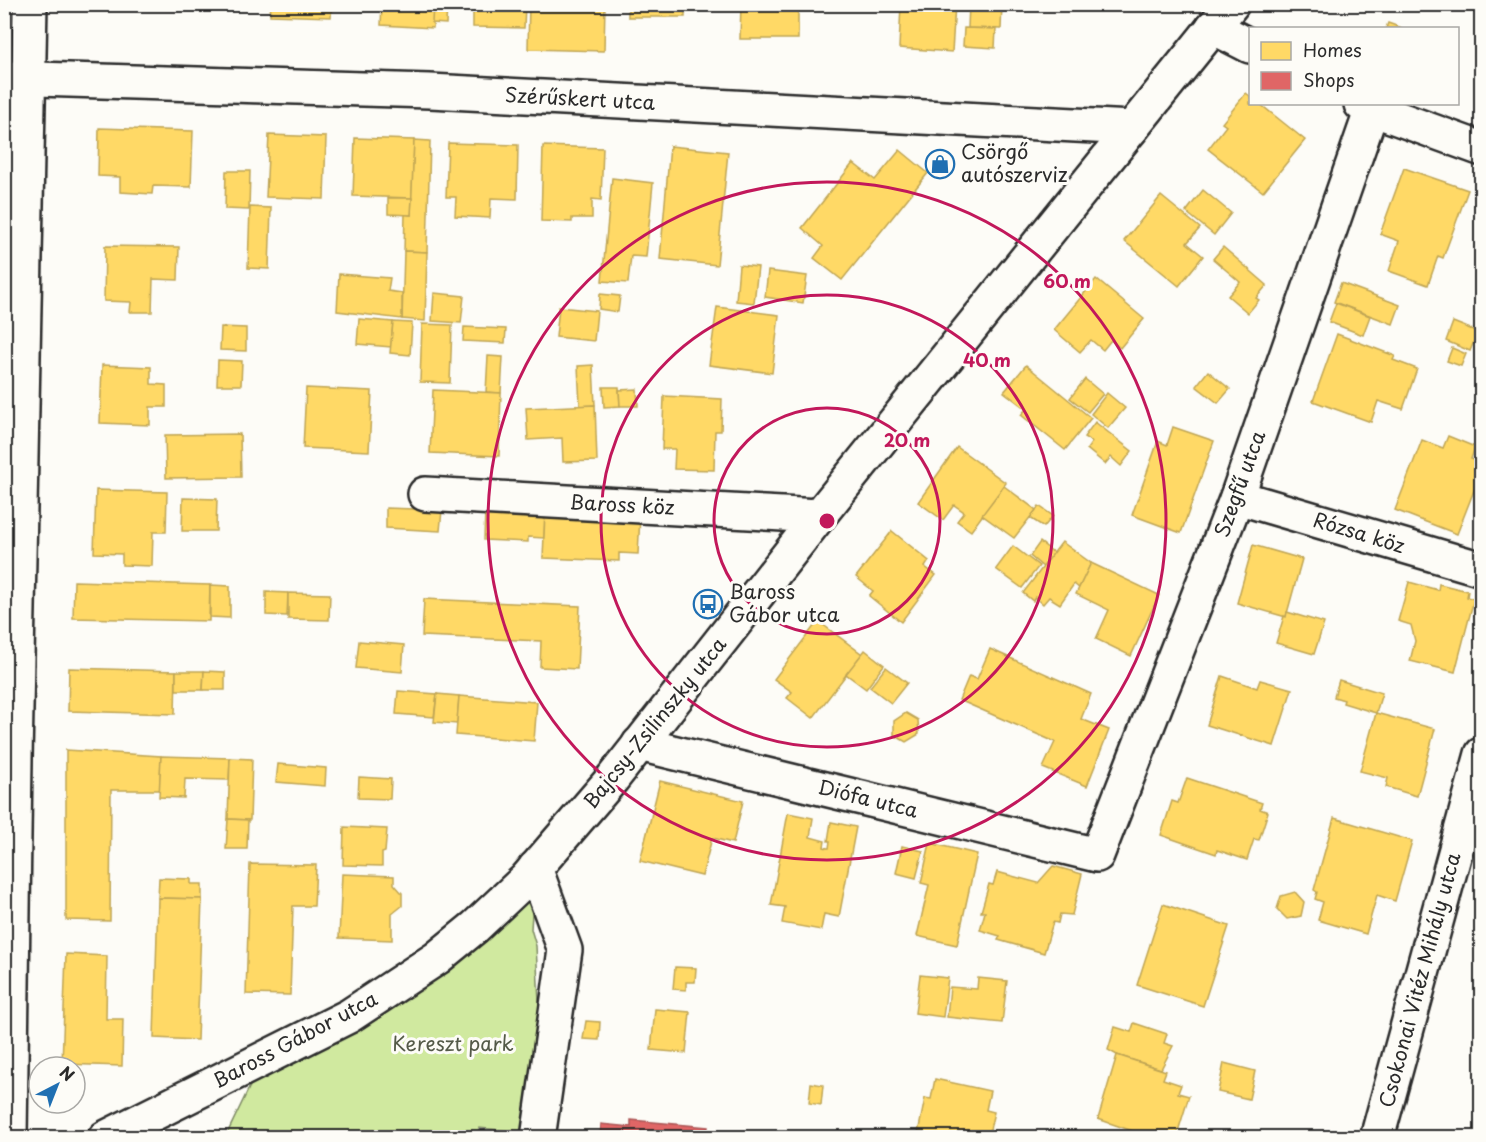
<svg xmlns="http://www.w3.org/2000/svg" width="1486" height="1142" viewBox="0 0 1486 1142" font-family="'Playpen Sans',sans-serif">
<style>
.green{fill:#d0e99f;stroke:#7e8a65;stroke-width:1.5}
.homes{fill:#ffd966;stroke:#bfa554;stroke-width:1.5}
.shops{fill:#e06666;stroke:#aa5454;stroke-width:1.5}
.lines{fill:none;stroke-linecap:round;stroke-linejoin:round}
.minor-casing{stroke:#2b2b2b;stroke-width:38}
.major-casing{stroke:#2b2b2b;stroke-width:38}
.minor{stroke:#fdfcf7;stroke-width:33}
.major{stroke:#fdfcf7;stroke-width:33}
.ring{fill:none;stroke:#c2185b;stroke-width:3}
.labels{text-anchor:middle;stroke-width:6;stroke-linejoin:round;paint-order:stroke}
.street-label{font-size:20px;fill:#2b2b2b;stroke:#fdfcf7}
.poi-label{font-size:20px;fill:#2b2b2b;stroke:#fdfcf7;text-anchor:start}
.park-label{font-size:20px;fill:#545a48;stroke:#fdfcf7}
.centre{fill:#c2185b;stroke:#fdfcf7;stroke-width:3}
.ring-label{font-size:18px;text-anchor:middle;font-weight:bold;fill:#c2185b;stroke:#fdfcf7;stroke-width:6;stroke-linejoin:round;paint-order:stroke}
</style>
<rect width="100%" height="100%" fill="#fdfcf7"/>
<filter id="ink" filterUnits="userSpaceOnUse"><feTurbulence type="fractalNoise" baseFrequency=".0167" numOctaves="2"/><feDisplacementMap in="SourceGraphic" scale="12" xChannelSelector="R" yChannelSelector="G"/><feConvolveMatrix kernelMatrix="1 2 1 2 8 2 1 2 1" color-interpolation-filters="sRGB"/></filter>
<g filter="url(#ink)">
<polygon class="green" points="535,868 531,929 536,946 544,1096 538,1134 479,1128 478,1138 225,1138 263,1059 475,927"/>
<g class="homes">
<polygon points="271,4 332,4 331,17 270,15"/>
<polygon points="382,4 433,4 433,28 381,25"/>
<polygon points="433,4 447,4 446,24 432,23"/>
<polygon points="468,4 525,4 524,28 473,27 473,12 468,11"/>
<polygon points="529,4 605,4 604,51 528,49"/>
<rect x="628" y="4" width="57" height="13"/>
<polygon points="741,4 798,4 798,39 740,39"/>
<polygon points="901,4 955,4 952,52 899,48"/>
<polygon points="969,4 1002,4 1001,29 968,28"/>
<polygon points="1388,23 1402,28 1386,28"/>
<polygon points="964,28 996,29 995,48 963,46"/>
<polygon points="1246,93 1250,96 1250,104 1260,104 1305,140 1263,192 1208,149 1226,126 1222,123"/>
<polygon points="99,128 193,131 191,187 153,186 152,194 120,192 120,177 98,176"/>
<polygon points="269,135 326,137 324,199 266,197"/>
<polygon points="355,138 414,140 412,198 353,196"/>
<polygon points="414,140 430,141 427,252 404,251 405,214 411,215"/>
<polygon points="448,143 518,145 517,199 491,198 490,218 455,216 456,197 446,197"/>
<polygon points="543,146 603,148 601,200 592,199 592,218 572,218 572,222 541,221"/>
<polygon points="670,146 728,152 717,265 660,259"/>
<polygon points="900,150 928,173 842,280 814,258 823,246 802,228 853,163 875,180"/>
<polygon points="1404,168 1468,190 1443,258 1438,256 1428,285 1389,271 1399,241 1380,234"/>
<polygon points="226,171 250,171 249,210 225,209"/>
<polygon points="612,178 653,183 646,257 631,256 628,283 602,281"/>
<polygon points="1203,190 1231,213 1214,235 1186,212"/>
<polygon points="1161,196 1200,228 1187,243 1203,256 1179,286 1124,241"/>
<polygon points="388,198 412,198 411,215 388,214"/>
<polygon points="250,207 271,208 269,269 248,268"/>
<polygon points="105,246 179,247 178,280 153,279 152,312 130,312 131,302 104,301"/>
<polygon points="1223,247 1267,285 1256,298 1259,300 1248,313 1228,296 1240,282 1213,259"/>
<polygon points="404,251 427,252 425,321 402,319"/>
<polygon points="739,265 758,267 754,303 736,301"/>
<polygon points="768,271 807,276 803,303 765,297"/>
<polygon points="339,274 390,278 388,291 402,293 402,319 337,311"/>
<polygon points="1096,279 1144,319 1120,348 1111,340 1103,350 1091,340 1080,352 1054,330"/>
<polygon points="1341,283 1400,305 1393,324 1334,302"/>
<polygon points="434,293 464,296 461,323 432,321"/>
<polygon points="600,294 620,296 618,312 599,309"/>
<polygon points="1336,303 1370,316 1363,335 1329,322"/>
<polygon points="559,307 597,311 594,341 556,337"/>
<polygon points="717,307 779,315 772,373 709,365"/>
<polygon points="359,319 393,322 391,347 357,344"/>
<polygon points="393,322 412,323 410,355 390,353"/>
<polygon points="1453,322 1478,332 1470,351 1446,341"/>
<polygon points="422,324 452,325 450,383 420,382"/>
<polygon points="221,327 246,328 246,351 220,350"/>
<polygon points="464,327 506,329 505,343 463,341"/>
<polygon points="1337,334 1395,356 1393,360 1417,369 1403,409 1378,401 1371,422 1313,401"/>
<polygon points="1452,348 1466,354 1461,366 1447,361"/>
<polygon points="488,356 503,357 501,393 486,392"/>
<polygon points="218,360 242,361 241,385 217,385"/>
<polygon points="102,365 151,367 151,384 166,385 166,407 150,407 150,425 100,423"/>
<polygon points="593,365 595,405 580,406 578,366"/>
<polygon points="1026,365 1091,418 1065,450 1021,415 1026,409 1004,392"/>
<polygon points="1208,371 1230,389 1218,403 1196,386"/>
<polygon points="1085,379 1103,394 1088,412 1070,398"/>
<polygon points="603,387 619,387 620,406 604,407"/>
<polygon points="306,388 372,391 369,451 303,448"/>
<polygon points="637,389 638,406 620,406 619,390"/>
<polygon points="433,390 501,393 499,456 430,453"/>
<polygon points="1107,393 1125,408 1108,428 1091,414"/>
<polygon points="664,396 722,399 721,431 715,431 714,470 674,469 675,449 662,449"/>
<polygon points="595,405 597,461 563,462 562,438 528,440 526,408"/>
<polygon points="1095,422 1132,451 1121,466 1111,457 1105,464 1087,449 1092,442 1084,437"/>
<polygon points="1173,427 1214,441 1181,533 1132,515 1158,441 1167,445"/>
<polygon points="240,434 241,477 166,478 165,435"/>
<polygon points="1448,436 1475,447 1471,459 1482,463 1482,470 1457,534 1395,510 1422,440 1443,448"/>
<polygon points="957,447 1006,483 971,531 957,521 964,512 954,505 943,520 918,502"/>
<polygon points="1004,486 1036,510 1014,538 982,515"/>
<polygon points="96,490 167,492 166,532 153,532 152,566 122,565 122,554 94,553"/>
<polygon points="183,498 217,499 216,531 182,531"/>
<polygon points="1039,506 1053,516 1044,527 1030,518"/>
<polygon points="386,508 442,510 440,531 386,528"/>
<polygon points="485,510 545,513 544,538 528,537 528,542 484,540"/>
<polygon points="545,513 640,517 638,554 619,553 619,561 543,558"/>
<polygon points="892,531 929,561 925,567 936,575 901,622 869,596 873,591 856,577"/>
<polygon points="1040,542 1054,553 1043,567 1030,556"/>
<polygon points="1062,542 1091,563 1079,588 1074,584 1060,604 1049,597 1043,604 1035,597 1033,601 1023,593"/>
<polygon points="1253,545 1302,559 1286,617 1237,603"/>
<polygon points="1013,546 1039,566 1022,588 996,569"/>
<polygon points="1091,563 1159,595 1131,656 1096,639 1109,610 1076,594"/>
<polygon points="74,581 210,585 209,621 73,618"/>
<polygon points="1409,582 1438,590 1439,584 1468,591 1467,597 1474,599 1455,672 1410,661 1415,641 1411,625 1398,621"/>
<polygon points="210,585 230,586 230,618 210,617"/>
<polygon points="266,592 288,593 287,616 266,615"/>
<polygon points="288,593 330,594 329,620 288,619"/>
<polygon points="424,599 580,606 577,669 540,667 541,641 422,636"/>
<polygon points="1287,612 1324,623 1314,654 1276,643 1284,616 1286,617"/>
<polygon points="818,621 862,654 813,718 787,698 792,692 774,679"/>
<polygon points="359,641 404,645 402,672 356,668"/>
<polygon points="990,649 1091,694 1081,719 1109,730 1087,786 1043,768 1055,742 959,700 969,676 977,679"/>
<polygon points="865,650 884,665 866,689 846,674"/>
<polygon points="886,667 907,683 891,703 870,687"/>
<polygon points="69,668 176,671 175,714 68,711"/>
<polygon points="176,671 204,671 203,690 176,690"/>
<polygon points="204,671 225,672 225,690 203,690"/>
<polygon points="1222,676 1257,688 1260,680 1292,689 1274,746 1207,725"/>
<polygon points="1339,680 1382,693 1376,713 1343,703 1344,700 1334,697"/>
<polygon points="398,691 437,694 434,717 396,714"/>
<polygon points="437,694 459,696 457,724 434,722"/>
<polygon points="459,696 537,702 534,741 456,735"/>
<polygon points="906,713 918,720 919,734 906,742 894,735 894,721"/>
<polygon points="1376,713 1435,729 1417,796 1386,787 1388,778 1360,771"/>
<polygon points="66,750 161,756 160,790 111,790 110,921 66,920"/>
<polygon points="161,756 230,758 229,780 185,779 184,798 159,797"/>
<polygon points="230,758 252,759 250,820 228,819"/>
<polygon points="278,764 326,768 325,786 276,782"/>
<polygon points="359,777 391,779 390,799 358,798"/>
<polygon points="1187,778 1262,803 1260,809 1268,812 1259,840 1254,839 1247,860 1217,850 1216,854 1161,835 1172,801 1178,803"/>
<polygon points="660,781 743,801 733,843 712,838 702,876 640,861"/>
<polygon points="788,813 813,818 810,837 825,841 824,847 827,848 829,848 830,841 828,841 831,822 856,827 839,917 824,914 821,930 782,923 785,907 771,905"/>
<polygon points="1334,818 1412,841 1395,901 1377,895 1366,934 1318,920 1323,902 1315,899 1317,892 1314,890"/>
<polygon points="228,819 248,820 247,849 226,849"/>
<polygon points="344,827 387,829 385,852 382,853 382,866 343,865"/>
<polygon points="930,843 977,854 957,945 917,936 929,885 921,883"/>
<polygon points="902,846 923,851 916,878 896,873"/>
<polygon points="250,864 316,865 314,906 293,906 290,995 246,994"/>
<polygon points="1053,866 1082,874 1072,915 1060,914 1058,923 1053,922 1044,953 998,940 1000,936 980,930 985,912 981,912 989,884 993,885 997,872 1038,883"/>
<polygon points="342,874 394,876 394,884 402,893 402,906 392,914 392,940 339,938"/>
<polygon points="159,878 191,879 191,884 202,884 202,899 158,898"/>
<polygon points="1295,892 1304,902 1301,916 1287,919 1277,909 1281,896"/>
<polygon points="158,898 202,899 197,1040 154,1038"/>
<polygon points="1163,904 1229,926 1203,1006 1137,985"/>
<polygon points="66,954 107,956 106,1019 123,1019 122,1066 62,1064"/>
<polygon points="675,967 696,968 695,982 686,982 686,990 673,989"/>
<polygon points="920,975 948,978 943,1017 915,1013"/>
<polygon points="978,978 1007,981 1002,1023 947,1017 950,987 977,989"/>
<polygon points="655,1009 690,1012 686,1053 651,1050"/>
<polygon points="586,1021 600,1022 599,1040 583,1039"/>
<polygon points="1134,1023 1167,1034 1164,1043 1173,1046 1161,1069 1117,1055 1108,1050 1115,1027 1131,1032"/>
<polygon points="1117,1055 1166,1071 1163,1079 1181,1085 1178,1093 1189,1096 1176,1138 1143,1138 1144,1135 1098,1119"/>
<polygon points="1224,1063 1255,1071 1249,1099 1218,1092"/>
<polygon points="935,1079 990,1091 986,1110 994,1112 988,1138 917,1138 925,1098 931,1099"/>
<polygon points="811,1083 823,1085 821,1105 809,1103"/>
</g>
<g class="shops">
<polygon points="111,4 197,4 197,10 110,8"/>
<polygon points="631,1120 708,1127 707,1138 600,1138 601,1124 631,1127"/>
</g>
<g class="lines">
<g class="minor-casing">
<g id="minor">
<polyline points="1213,27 1250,46"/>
<polyline points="4,78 430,91 1132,128"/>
<polyline points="1361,104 1372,109 1482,149"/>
<polyline points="425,494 819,516"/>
<polyline points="1237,497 1482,569"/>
<polyline points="639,744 1097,855 1237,497 1372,109"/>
<polyline points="535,868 565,950 538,1138"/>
<polyline points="10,1138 15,759 30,4"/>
<polyline points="1377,1138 1482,754"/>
</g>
</g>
<g class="major-casing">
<polyline id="major" points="105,1138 349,1016 437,958 475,927 526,879 613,778 819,516 1232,4"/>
</g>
<use href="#minor" class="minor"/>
<use href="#major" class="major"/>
</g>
</g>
<g class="ring">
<circle cx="827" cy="521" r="113"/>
<circle cx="827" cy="521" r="226"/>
<circle cx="827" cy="521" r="339"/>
</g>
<defs>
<g id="shop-ring" transform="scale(1.5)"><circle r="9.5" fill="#fdfcf7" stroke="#1f6fb2" stroke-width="1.5"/><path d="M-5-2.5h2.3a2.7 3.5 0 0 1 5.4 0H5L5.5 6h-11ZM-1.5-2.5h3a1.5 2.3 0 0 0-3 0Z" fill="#1f6fb2"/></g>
<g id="bus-ring" transform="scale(1.5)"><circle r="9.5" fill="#fdfcf7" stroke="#1f6fb2" stroke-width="1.5"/><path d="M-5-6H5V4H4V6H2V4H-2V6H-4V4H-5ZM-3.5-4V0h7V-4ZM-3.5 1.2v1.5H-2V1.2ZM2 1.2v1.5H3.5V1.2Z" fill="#1f6fb2"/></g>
</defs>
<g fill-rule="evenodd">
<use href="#shop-ring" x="940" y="164"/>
<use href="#bus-ring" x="708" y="604"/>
</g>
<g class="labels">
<g class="street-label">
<text transform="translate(580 99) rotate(3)" y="7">Szérűskert utca</text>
<text transform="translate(1240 484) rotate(-70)" y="7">Szegfű utca</text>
<text transform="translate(622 505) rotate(3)" y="7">Baross köz</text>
<text transform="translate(1359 533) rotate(17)" y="7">Rózsa köz</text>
<text transform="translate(655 723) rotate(-51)" y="7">Bajcsy-Zsilinszky utca</text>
<text transform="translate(868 799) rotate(14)" y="7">Diófa utca</text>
<text transform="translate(1420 980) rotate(-75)" y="7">Csokonai Vitéz Mihály utca</text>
<text transform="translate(295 1040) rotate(-28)" y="7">Baross Gábor utca</text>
</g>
<g class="poi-label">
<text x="961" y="159">Csörgő<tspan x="961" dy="23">autószerviz</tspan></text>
<text x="729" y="599">Baross<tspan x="729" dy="23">Gábor utca</tspan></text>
</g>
<g class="park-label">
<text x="453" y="1051">Kereszt park</text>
</g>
</g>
<circle cx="827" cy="521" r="9" class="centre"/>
<g class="ring-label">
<text x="1067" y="288">60 m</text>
<text x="987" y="367">40 m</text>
<text x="907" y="447">20 m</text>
</g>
<rect width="1486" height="1142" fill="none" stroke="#fdfcf7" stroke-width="24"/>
<rect x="12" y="12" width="1462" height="1118" fill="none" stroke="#2b2b2b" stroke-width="2" filter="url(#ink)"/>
<rect x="1249" y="27" width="210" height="78" fill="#fdfcf7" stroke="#a9a8a5" stroke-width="1.5"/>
<rect x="1261" y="42" width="30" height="18" fill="#ffd966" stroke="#a9a8a5" stroke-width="1.5"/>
<text x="1303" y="57" font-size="18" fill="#2b2b2b">Homes</text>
<rect x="1261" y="72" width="30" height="18" fill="#e06666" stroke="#a9a8a5" stroke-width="1.5"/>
<text x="1303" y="87" font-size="18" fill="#2b2b2b">Shops</text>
<g transform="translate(57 1085) rotate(42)"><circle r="28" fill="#fdfcf7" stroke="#a9a8a5" stroke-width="1.5"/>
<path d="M0-4.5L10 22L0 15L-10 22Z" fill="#1f6fb2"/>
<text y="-9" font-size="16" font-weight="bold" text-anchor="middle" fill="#2b2b2b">N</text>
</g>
</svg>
